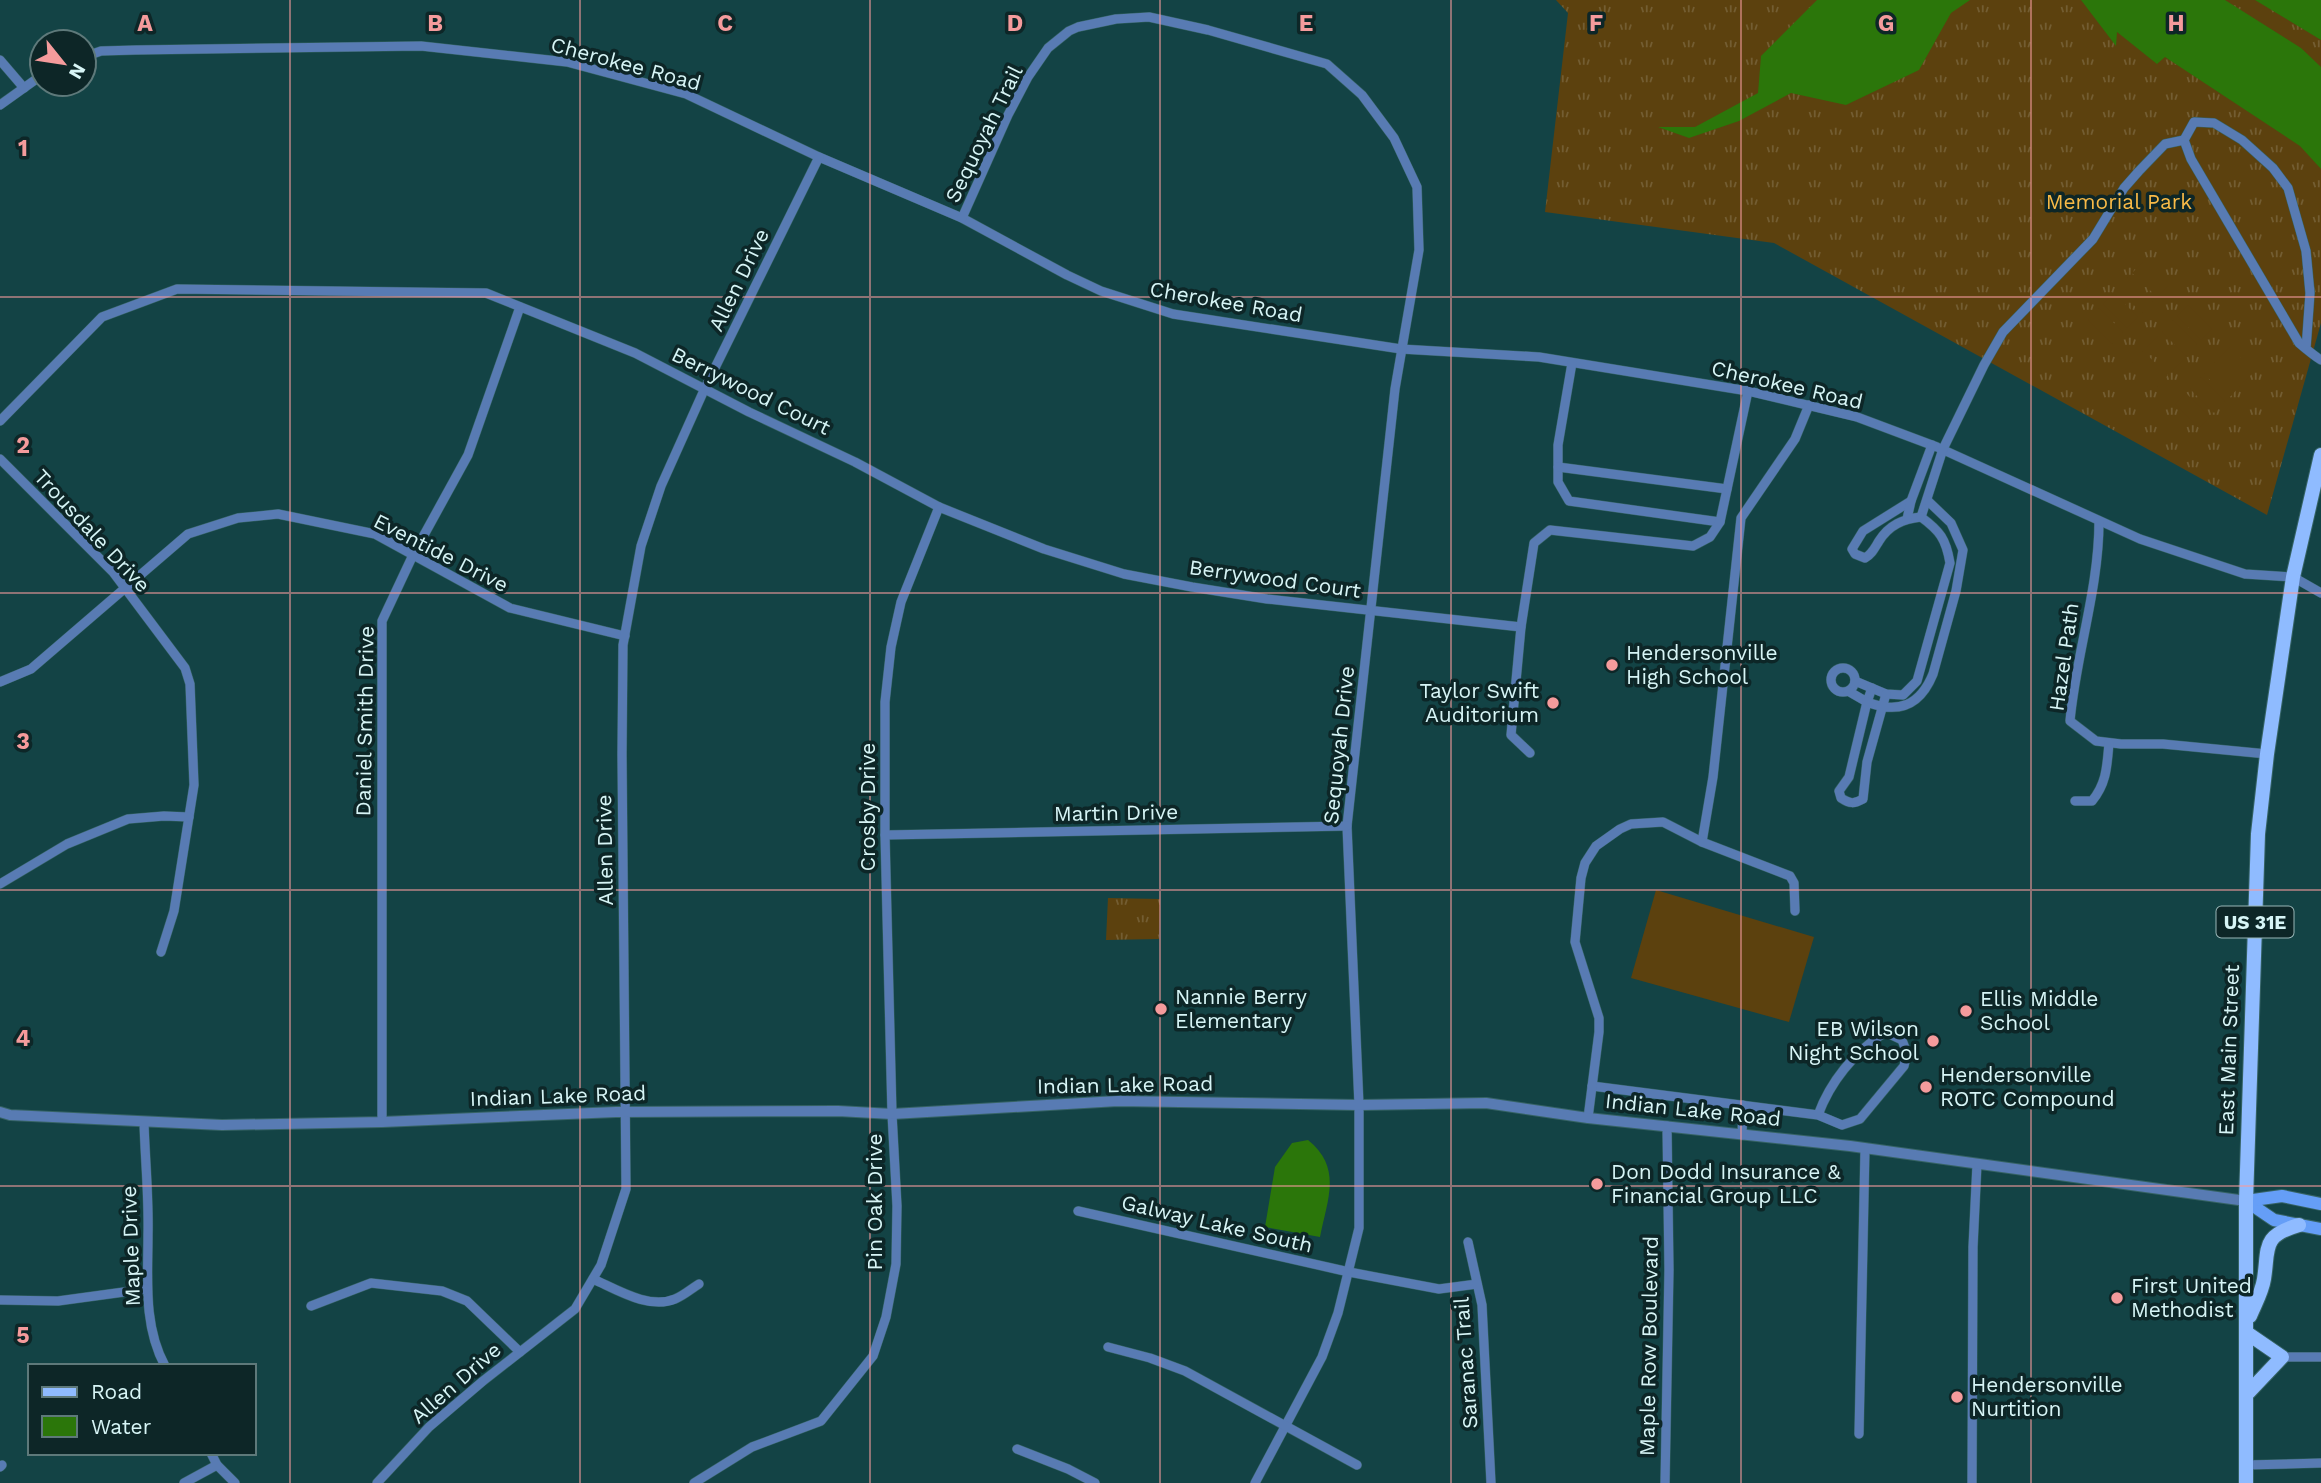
<svg xmlns="http://www.w3.org/2000/svg" width="2321" height="1483" viewBox="0 0 2321 1483" font-family="'Work Sans',sans-serif">
<style>
.grass{fill:url(#grass-tufts)}
.garden{fill:#5c410e}
.water{fill:#2b760a}
.lines{fill:none;stroke-linecap:round;stroke-linejoin:round}
.minor-casing{stroke:#366365;stroke-width:10}
.tertiary-casing{stroke:#366365;stroke-width:12}
.secondary-casing{stroke:#366365;stroke-width:14}
.primary-casing{stroke:#366365;stroke-width:16}
.minor{stroke:#587bb3;stroke-width:9}
.tertiary{stroke:#587bb3;stroke-width:10}
.secondary{stroke:#659ef7;stroke-width:12}
.primary{stroke:#8fbbff;stroke-width:14}
.grid{fill:none;stroke:#f59b9c;stroke-width:2;stroke-opacity:0.55}
.poi-dot{fill:#f59b9c;stroke:#0d2627;stroke-width:2.5}
.labels{text-anchor:middle;stroke-width:7;stroke-linejoin:round;paint-order:stroke}
.shield{fill:#0d2627;stroke:#9ab7b8;stroke-width:2}
.shield-label{font-size:19px;font-weight:bold;fill:#d7f5f6}
.street-label{font-size:21px;fill:#d7f5f6;stroke:#0d2627}
.park-label{font-size:21px;fill:#f8ba47;stroke:#0d2627}
.poi-label{font-size:21px;fill:#d7f5f6;stroke:#0d2627;text-anchor:start}
.grid-label{font-size:23px;text-anchor:middle;font-weight:bold;fill:#f59b9c;stroke:#0d2627;stroke-width:7;stroke-linejoin:round;paint-order:stroke}
</style>
<defs>
<pattern id="grass-tufts" width="24" height="20" patternUnits="userSpaceOnUse" patternTransform="scale(1.75)"><rect width="24" height="20" fill="#5c410e"/><path d="M3 7l-1-3M5 7V3M7 7l1-3M15 17l-1-3M17 17v-4M19 17l1-3" fill="none" stroke="#735d32"/></pattern>
</defs>
<rect width="100%" height="100%" fill="#134345"/>
<g class="grass">
<polygon points="1556,0 2282,0 2321,18 2321,323 2267,515 1774,243 1545,212 1568,13"/>
<polygon points="1108,898 1160,899 1159,939 1106,940"/>
</g>
<g class="garden">
<polygon points="2143,262 2168,286 2157,297 2132,273"/>
<polygon points="2128,277 2153,301 2142,313 2117,289"/>
<polygon points="2114,293 2138,317 2127,328 2103,304"/>
<polygon points="2188,305 2212,329 2201,340 2177,316"/>
<polygon points="2099,308 2123,332 2112,344 2088,320"/>
<polygon points="2173,320 2197,344 2186,356 2162,332"/>
<polygon points="2158,336 2183,360 2172,371 2147,347"/>
<polygon points="2230,347 2255,371 2244,382 2219,358"/>
<polygon points="2143,351 2168,375 2157,387 2132,363"/>
<polygon points="2215,362 2240,386 2229,398 2204,374"/>
<polygon points="2201,377 2225,401 2214,413 2190,389"/>
<polygon points="2186,393 2210,417 2199,428 2175,404"/>
<polygon points="1656,890 1814,937 1789,1022 1631,978"/>
</g>
<g class="water">
<polygon points="1817,0 1970,0 1951,13 1919,70 1846,105 1791,93 1739,121 1689,138 1658,127 1695,127 1758,93 1761,56"/>
<polygon points="2081,0 2225,0 2301,48 2321,67 2321,169 2300,146 2165,57 2157,64 2117,32 2116,46"/>
<polygon points="2255,0 2321,0 2321,40"/>
<path d="M1308 1140C1343 1168 1327 1200 1320 1237L1265 1227 1275 1167 1292 1143Z"/>
</g>
<g class="lines">
<g class="minor-casing">
<g id="minor">
<polyline points="84,57 101,51 136,50 421,46 567,62 686,94 819,157 962,218 1067,275 1101,291 1173,314 1401,349 1539,357 1748,391 1857,417 1937,447 2140,539 2245,574 2293,577 2321,593"/>
<polyline points="0,60 24,88"/>
<polyline points="0,105 42,75"/>
<polyline points="962,218 1008,115 1028,77 1048,48 1069,31 1078,27 1116,19 1149,17 1208,30 1327,64 1362,95 1394,138 1417,187 1419,250 1395,389 1347,826 1359,1105 1359,1228 1338,1313 1322,1357 1255,1483"/>
<path d="M2306 349 2310 293 2306 251 2288 188 2273 168 2242 140 2214 123 2194 122 2184 140 2191 159 2299 343C2306 349 2313 355 2321 360"/>
<polyline points="1572,363 1558,445 1558,482 1569,501 1720,522"/>
<polyline points="0,421 102,317 177,289 486,293 635,353 749,412 855,462 939,507 1044,549 1124,574 1192,587 1267,599 1521,627"/>
<polyline points="0,459 113,572 185,668 190,684 194,785 174,911 161,952"/>
<polyline points="1558,467 1727,489"/>
<path d="M1911 501 1863 531 1852 549 1855 554 1865 558C1872 554 1874 549 1879 541 1889 525 1903 519 1921 517"/>
<polyline points="1921,517 1943,449 1984,365 2003,332 2093,239 2124,188 2139,171 2165,144 2184,140"/>
<polyline points="1907,519 1911,501 1932,445"/>
<path d="M2099 521C2099 589 2076 654 2070 721L2096 741 2121 744H2163L2267 754"/>
<circle cx="1843" cy="680" r="12"/>
<path d="M1855 681 1886 694 1903 695 1917 681 1950 563C1946 539 1940 531 1921 517"/>
<polyline points="0,682 31,669 188,534 238,518 278,514 375,534 510,608 625,636"/>
<polyline points="1848,691 1867,702 1872,688"/>
<path d="M1886 694 1867 762 1863 799C1854 804 1850 804 1841 798L1839 791 1849 777 1867 702C1898 714 1920 706 1933 674L1956 591 1963 550 1951 523 1928 501"/>
<polyline points="1530,753 1511,735 1521,627 1534,543 1550,530 1693,546 1710,537 1720,522 1748,391"/>
<path d="M2075 801H2092C2107 783 2107 765 2109 743"/>
<polyline points="885,835 1347,826"/>
<polyline points="1702,842 1713,777 1741,518 1795,439 1809,405"/>
<polyline points="0,884 67,844 128,819 164,816 189,817"/>
<path d="M1592 1086 1818 1115 1842 1125 1860 1119 1904 1066 1907 1053 1902 1040 1885 1032C1854 1053 1831 1080 1818 1115"/>
<polyline points="1588,1118 1599,1032 1599,1018 1575,942 1581,878 1585,863 1596,846 1620,829 1631,824 1663,822 1702,842 1790,876 1794,883 1795,911"/>
<path d="M144 1122C145 1159 149 1197 148 1235 148 1279 143 1325 165 1366"/>
<polyline points="382,1122 382,621 413,555 468,455 520,307"/>
<polyline points="1742,1135 1743,1105"/>
<polyline points="1078,1211 1349,1272 1439,1289 1477,1284"/>
<polyline points="1468,1242 1482,1305 1491,1483"/>
<path d="M593 1279C616 1289 649 1310 675 1299 683 1296 691 1289 699 1284"/>
<polyline points="0,1300 58,1301 146,1289"/>
<polyline points="311,1306 371,1283 442,1291 467,1301 520,1352"/>
<polyline points="1108,1347 1150,1358 1185,1371 1357,1465"/>
<polyline points="2282,1357 2321,1357"/>
<polyline points="1859,1434 1865,1149"/>
<polyline points="1017,1449 1068,1469 1095,1483"/>
<polyline points="211,1453 217,1465 235,1483"/>
<polyline points="2246,1465 2321,1463"/>
<polyline points="0,1467 2,1465"/>
<polyline points="184,1483 217,1465"/>
<polyline points="377,1483 429,1427 483,1381 575,1309 601,1265 626,1189 622,754 623,645 641,546 661,486 705,388 819,157"/>
<polyline points="694,1483 752,1447 821,1421 873,1356 886,1317 896,1264 897,1206 892,1114 885,835 885,702 891,647 901,602 939,507"/>
<polyline points="1665,1483 1669,1270 1667,1126"/>
<polyline points="1972,1483 1973,1247 1977,1164"/>
</g>
</g>
<g class="tertiary-casing">
<polyline id="tertiary" points="0,1112 10,1115 222,1125 382,1122 616,1112 838,1111 892,1114 1118,1101 1359,1105 1486,1103 1588,1118 1850,1146 2246,1201"/>
</g>
<g class="secondary-casing">
<g id="secondary">
<polyline points="2246,1201 2274,1220 2321,1229"/>
<polyline points="2246,1201 2282,1196 2321,1204"/>
</g>
</g>
<g class="primary-casing">
<g id="primary">
<path d="M2250 1316C2255 1304 2262 1292 2264 1279 2269 1248 2261 1236 2299 1225"/>
<polyline points="2246,1395 2282,1357 2247,1333"/>
<polyline points="2246,1483 2246,1201 2258,834 2267,754 2293,577 2321,455"/>
</g>
</g>
<use href="#minor" class="minor"/>
<use href="#tertiary" class="tertiary"/>
<use href="#secondary" class="secondary"/>
<use href="#primary" class="primary"/>
</g>
<path class="grid" d="M290 0V1483M580 0V1483M870 0V1483M1160 0V1483M1451 0V1483M1741 0V1483M2031 0V1483M0 297H2321M0 593H2321M0 890H2321M0 1186H2321"/>
<g class="poi-dot">
<circle cx="1612" cy="665" r="7"/>
<circle cx="1553" cy="703" r="7"/>
<circle cx="1161" cy="1009" r="7"/>
<circle cx="1966" cy="1011" r="7"/>
<circle cx="1933" cy="1041" r="7"/>
<circle cx="1926" cy="1087" r="7"/>
<circle cx="1597" cy="1184" r="7"/>
<circle cx="2117" cy="1298" r="7"/>
<circle cx="1957" cy="1397" r="7"/>
</g>
<g class="labels">
<rect class="shield" x="2216.5" y="906.5" width="77" height="31" rx="5"/>
<g class="shield-label">
<text x="2255" y="929">US 31E</text>
</g>
<g class="street-label">
<text transform="translate(626 64) rotate(15)" y="7">Cherokee Road</text>
<text transform="translate(984 134) rotate(-64)" y="7">Sequoyah Trail</text>
<text transform="translate(739 280) rotate(-64)" y="7">Allen Drive</text>
<text transform="translate(1226 302) rotate(10)" y="7">Cherokee Road</text>
<text transform="translate(1787 385) rotate(13)" y="7">Cherokee Road</text>
<text transform="translate(751 391) rotate(26)" y="7">Berrywood Court</text>
<text transform="translate(92 531) rotate(47)" y="7">Trousdale Drive</text>
<text transform="translate(441 553) rotate(27)" y="7">Eventide Drive</text>
<text transform="translate(1275 579) rotate(8)" y="7">Berrywood Court</text>
<text transform="translate(2064 657) rotate(-82)" y="7">Hazel Path</text>
<text transform="translate(365 721) rotate(-89)" y="7">Daniel Smith Drive</text>
<text transform="translate(1339 745) rotate(-84)" y="7">Sequoyah Drive</text>
<text transform="translate(868 807) rotate(-90)" y="7">Crosby Drive</text>
<text transform="translate(1116 813) rotate(-1)" y="7">Martin Drive</text>
<text transform="translate(605 850) rotate(-91)" y="7">Allen Drive</text>
<text transform="translate(2229 1050) rotate(-88)" y="7">East Main Street</text>
<text transform="translate(1125 1085) rotate(-1)" y="7">Indian Lake Road</text>
<text transform="translate(558 1096) rotate(-2)" y="7">Indian Lake Road</text>
<text transform="translate(1693 1110) rotate(6)" y="7">Indian Lake Road</text>
<text transform="translate(875 1202) rotate(-90)" y="7">Pin Oak Drive</text>
<text transform="translate(1217 1224) rotate(13)" y="7">Galway Lake South</text>
<text transform="translate(131 1246) rotate(-92)" y="7">Maple Drive</text>
<text transform="translate(1649 1346) rotate(-89)" y="7">Maple Row Boulevard</text>
<text transform="translate(1466 1363) rotate(-94)" y="7">Saranac Trail</text>
<text transform="translate(456 1383) rotate(-41)" y="7">Allen Drive</text>
</g>
<g class="park-label">
<text x="2119" y="209">Memorial Park</text>
</g>
<g class="poi-label">
<text x="1626" y="660">Hendersonville<tspan x="1626" dy="24">High School</tspan></text>
<text x="1539" y="698" text-anchor="end">Taylor Swift<tspan x="1539" dy="24">Auditorium</tspan></text>
<text x="1175" y="1004">Nannie Berry<tspan x="1175" dy="24">Elementary</tspan></text>
<text x="1980" y="1006">Ellis Middle<tspan x="1980" dy="24">School</tspan></text>
<text x="1919" y="1036" text-anchor="end">EB Wilson<tspan x="1919" dy="24">Night School</tspan></text>
<text x="1940" y="1082">Hendersonville<tspan x="1940" dy="24">ROTC Compound</tspan></text>
<text x="1611" y="1179">Don Dodd Insurance &amp;<tspan x="1611" dy="24">Financial Group LLC</tspan></text>
<text x="2131" y="1293">First United<tspan x="2131" dy="24">Methodist</tspan></text>
<text x="1971" y="1392">Hendersonville<tspan x="1971" dy="24">Nurtition</tspan></text>
</g>
</g>
<g class="grid-label">
<text x="145" y="31">A</text>
<text x="435" y="31">B</text>
<text x="725" y="31">C</text>
<text x="1015" y="31">D</text>
<text x="1306" y="31">E</text>
<text x="1596" y="31">F</text>
<text x="1886" y="31">G</text>
<text x="2176" y="31">H</text>
<text x="23" y="156">1</text>
<text x="23" y="453">2</text>
<text x="23" y="749">3</text>
<text x="23" y="1046">4</text>
<text x="23" y="1343">5</text>
</g>
<rect x="28" y="1364" width="228" height="91" fill="#0d2627" stroke="#5e797a" stroke-width="2"/>
<rect x="42" y="1387" width="35" height="10" fill="#8fbbff" stroke="#5e797a" stroke-width="2"/>
<text x="91" y="1399" font-size="21" fill="#d7f5f6">Road</text>
<rect x="42" y="1416" width="35" height="21" fill="#2b760a" stroke="#5e797a" stroke-width="2"/>
<text x="91" y="1434" font-size="21" fill="#d7f5f6">Water</text>
<g transform="translate(63 63) rotate(120)"><circle r="33" fill="#0d2627" stroke="#5e797a" stroke-width="2"/>
<path d="M0-5L12 26L0 18L-12 26Z" fill="#f59b9c"/>
<text y="-10" font-size="19" font-weight="bold" text-anchor="middle" fill="#d7f5f6">N</text>
</g>
</svg>
